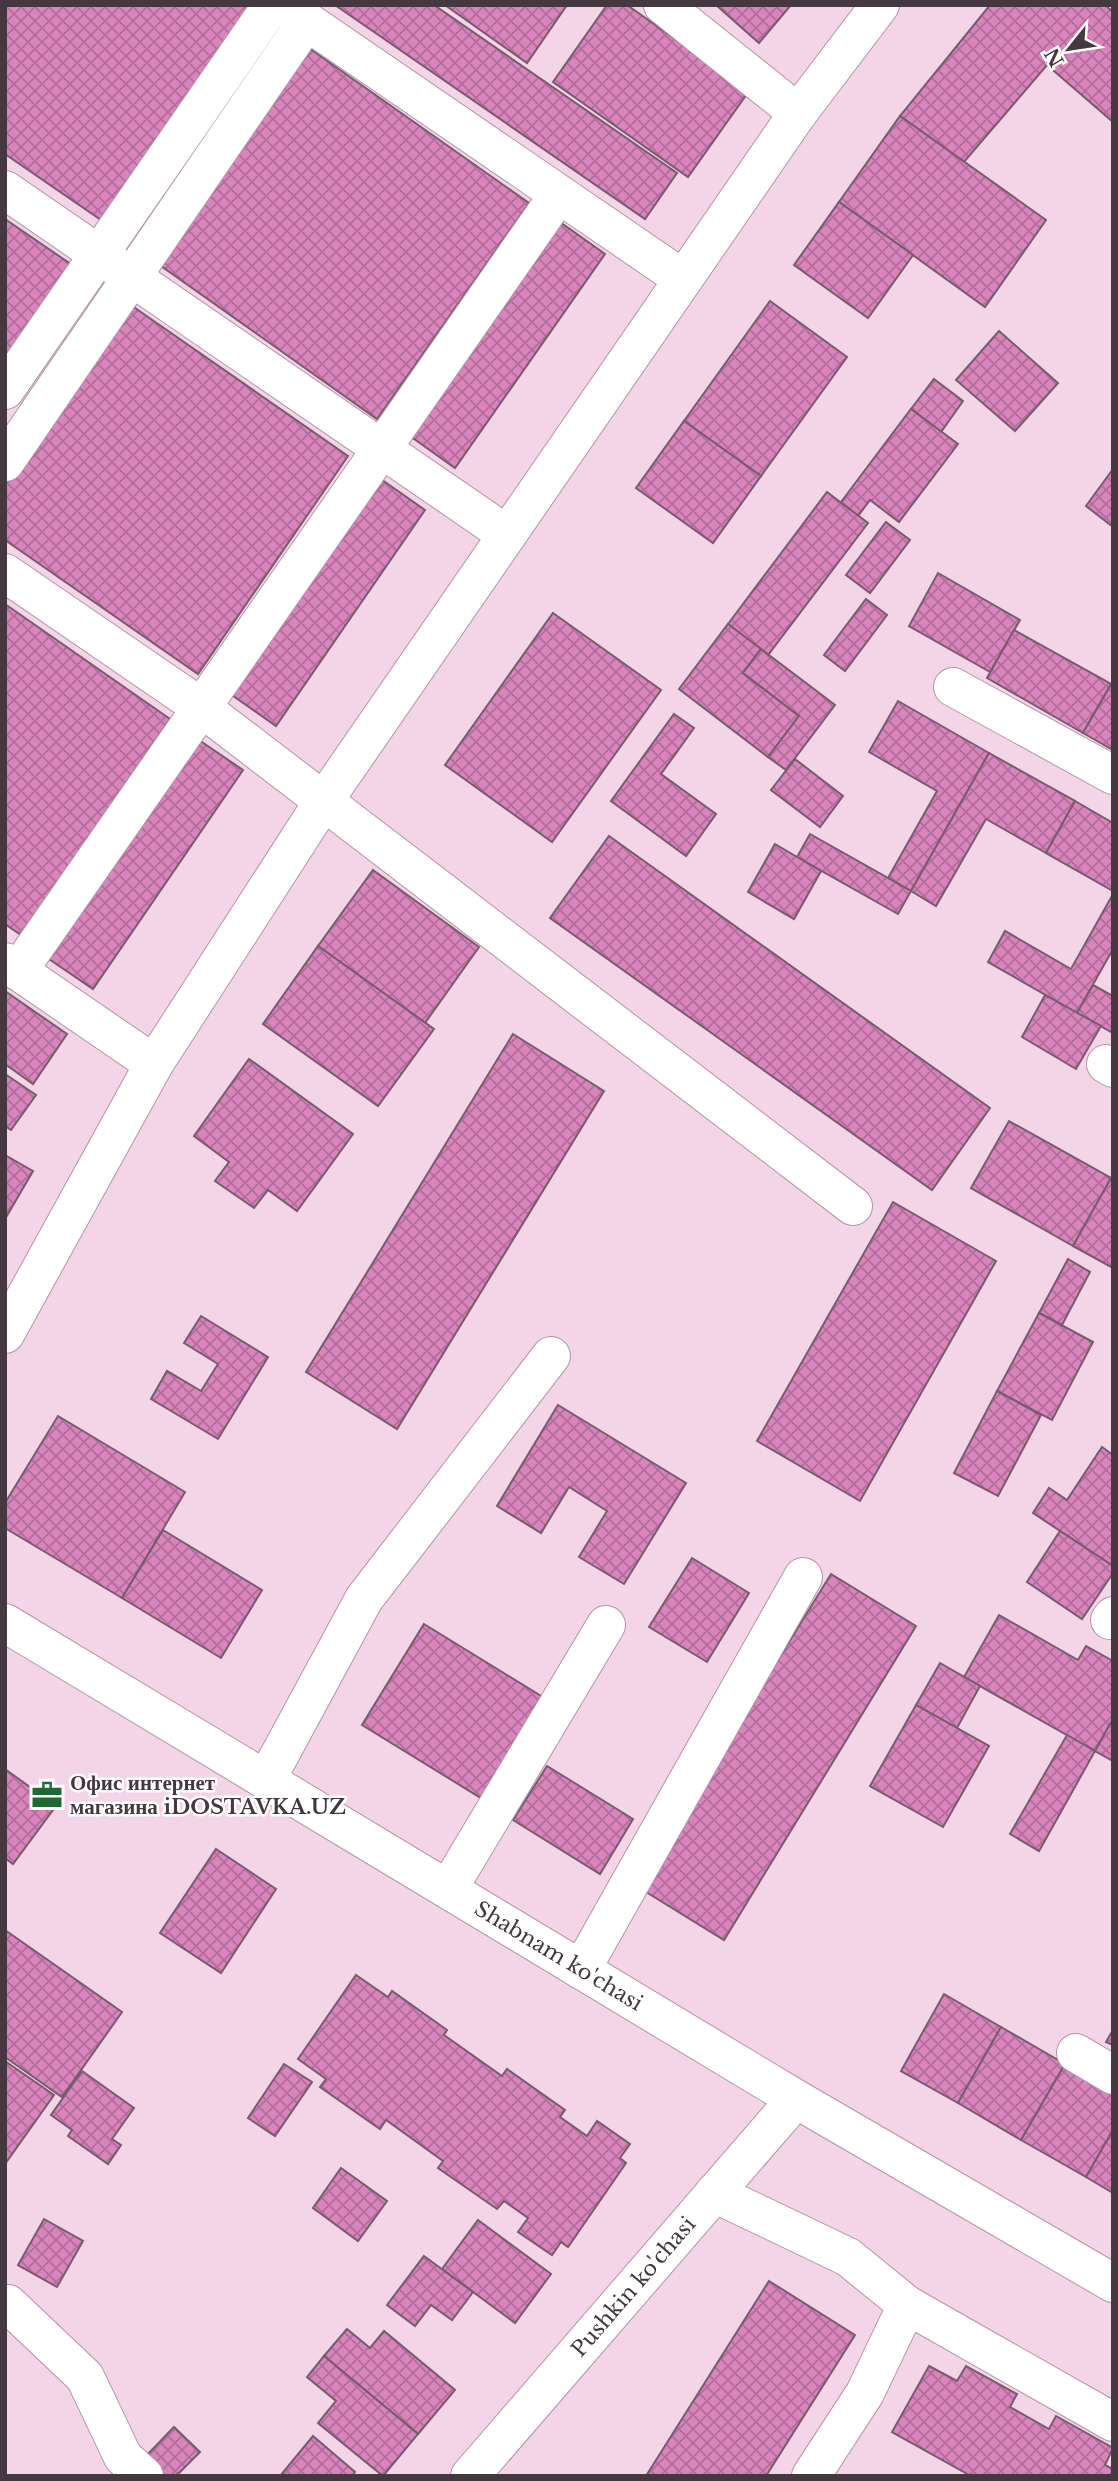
<svg xmlns="http://www.w3.org/2000/svg" width="1118" height="2481" viewBox="0 0 1118 2481" font-family="'Libre Baskerville',serif">
<style>
.building{fill:url(#building-cross-hatch);stroke:#775c6d;stroke-width:2}
.lines{fill:none;stroke-linecap:round;stroke-linejoin:round}
.minor-casing{stroke:#b295a7;stroke-width:40}
.minor{stroke:#fff;stroke-width:38}
.labels{text-anchor:middle;stroke-width:5;stroke-linejoin:round;paint-order:stroke}
.poi-label{font-size:21px;font-weight:bold;fill:#453840;stroke:#fff;text-anchor:start}
.street-label{font-size:21px;fill:#453840;stroke:#fff}
</style>
<defs>
<pattern id="building-cross-hatch" width="8" height="8" patternUnits="userSpaceOnUse" patternTransform="scale(1.75)"><rect width="8" height="8" fill="#d984bc"/><path d="M0 0l8 8M0 8l8-8" fill="none" stroke="#b26d9a"/></pattern>
</defs>
<rect width="100%" height="100%" fill="#f4d4e7"/>
<g class="building">
<polygon points="5,5 245,5 254,11 107,224 5,154"/>
<polygon points="335,5 434,5 677,173 645,219"/>
<polygon points="445,5 567,5 527,63"/>
<polygon points="607,5 627,5 749,91 688,177 553,82"/>
<polygon points="716,5 791,5 759,43"/>
<polygon points="990,5 1105,5 1113,12 1113,122 1047,65 964,162 900,116"/>
<polygon points="306,46 529,203 377,419 154,261"/>
<polygon points="900,116 1046,220 985,307 839,202"/>
<polygon points="839,202 913,255 868,318 794,265"/>
<polygon points="5,219 75,267 5,368"/>
<polygon points="560,222 605,254 455,468 410,436"/>
<polygon points="125,301 348,456 198,674 5,540 5,477"/>
<polygon points="770,301 847,357 761,476 684,421"/>
<polygon points="999,331 1058,383 1015,431 956,380"/>
<polygon points="934,379 963,401 941,432 911,409"/>
<polygon points="911,409 958,444 899,522 870,500 858,516 841,502"/>
<polygon points="684,421 761,476 713,543 636,488"/>
<polygon points="1113,469 1113,527 1086,506"/>
<polygon points="378,477 425,510 276,726 229,693"/>
<polygon points="827,492 868,523 768,655 728,624"/>
<polygon points="886,522 910,540 870,593 846,575"/>
<polygon points="938,573 1020,620 990,672 909,626"/>
<polygon points="866,599 887,615 845,671 824,655"/>
<polygon points="5,604 170,719 21,935 5,924"/>
<polygon points="553,613 661,690 552,842 445,765"/>
<polygon points="728,624 761,649 743,673 799,716 768,757 679,689"/>
<polygon points="1014,630 1111,684 1083,733 987,678"/>
<polygon points="761,649 835,705 786,770 768,757 799,716 743,673"/>
<polygon points="1113,681 1113,750 1083,733"/>
<polygon points="898,701 989,753 911,891 888,878 937,791 869,752"/>
<polygon points="674,714 694,728 661,774 716,814 686,856 611,801"/>
<polygon points="196,738 243,770 93,989 46,957"/>
<polygon points="989,753 1075,801 1046,853 986,819 936,906 911,891"/>
<polygon points="795,759 843,796 820,827 771,790"/>
<polygon points="1075,801 1113,823 1113,891 1046,853"/>
<polygon points="810,834 911,891 898,914 797,857"/>
<polygon points="609,836 990,1108 932,1190 550,918"/>
<polygon points="775,844 821,871 794,919 748,892"/>
<polygon points="373,870 479,947 425,1023 318,946"/>
<polygon points="1113,894 1113,949 1077,1013 988,962 1005,931 1071,969"/>
<polygon points="318,946 434,1029 378,1106 263,1024"/>
<polygon points="1093,985 1113,996 1113,1033 1077,1013"/>
<polygon points="5,991 67,1034 33,1084 5,1064"/>
<polygon points="1045,995 1101,1026 1076,1069 1022,1037"/>
<polygon points="513,1034 604,1091 397,1429 306,1372"/>
<polygon points="249,1059 353,1134 297,1211 268,1190 254,1208 215,1181 229,1162 194,1136"/>
<polygon points="5,1074 36,1095 11,1130 5,1126"/>
<polygon points="1009,1121 1111,1178 1073,1246 971,1188"/>
<polygon points="5,1155 33,1171 5,1219"/>
<polygon points="1111,1178 1113,1179 1113,1268 1073,1246"/>
<polygon points="893,1202 996,1261 860,1501 757,1441"/>
<polygon points="1068,1259 1090,1272 1062,1325 1039,1313"/>
<polygon points="1039,1313 1093,1342 1052,1420 997,1391"/>
<polygon points="201,1316 268,1357 218,1439 151,1399 167,1371 201,1391 218,1364 184,1343"/>
<polygon points="997,1391 1041,1415 998,1496 954,1473"/>
<polygon points="558,1405 686,1483 624,1584 579,1557 607,1511 569,1487 541,1533 497,1506"/>
<polygon points="58,1416 185,1492 122,1598 5,1528 5,1503"/>
<polygon points="1102,1447 1113,1455 1113,1566 1033,1513 1049,1488 1067,1500"/>
<polygon points="163,1530 262,1590 221,1658 122,1598"/>
<polygon points="1060,1531 1113,1566 1113,1573 1082,1619 1027,1582"/>
<polygon points="692,1558 749,1593 707,1662 649,1627"/>
<polygon points="831,1574 916,1626 724,1940 638,1887"/>
<polygon points="999,1615 1078,1660 1086,1646 1113,1661 1113,1719 1095,1751 964,1677"/>
<polygon points="424,1624 551,1702 489,1803 362,1725"/>
<polygon points="940,1663 980,1686 957,1728 916,1705"/>
<polygon points="916,1705 989,1746 943,1827 870,1786"/>
<polygon points="1110,1724 1113,1726 1113,1761 1095,1751"/>
<polygon points="1067,1735 1095,1751 1039,1851 1010,1834"/>
<polygon points="547,1766 633,1819 600,1874 513,1820"/>
<polygon points="5,1769 56,1806 13,1864 5,1858"/>
<polygon points="216,1849 276,1889 221,1973 160,1933"/>
<polygon points="5,1930 122,2012 62,2097 5,2057"/>
<polygon points="356,1975 388,1997 392,1991 447,2030 444,2035 502,2076 507,2069 565,2110 560,2117 587,2136 597,2121 630,2144 620,2158 626,2163 568,2247 561,2242 552,2255 518,2232 528,2218 504,2201 497,2209 438,2168 443,2161 386,2120 380,2129 320,2087 326,2079 298,2059"/>
<polygon points="944,1994 1001,2027 958,2103 901,2071"/>
<polygon points="1001,2027 1065,2064 1021,2140 958,2103"/>
<polygon points="1113,2030 1113,2045 1106,2042"/>
<polygon points="5,2061 54,2095 5,2164"/>
<polygon points="284,2064 312,2082 275,2136 248,2118"/>
<polygon points="1065,2064 1113,2091 1113,2130 1086,2177 1021,2140"/>
<polygon points="82,2071 134,2108 112,2139 121,2145 108,2164 68,2136 72,2130 51,2115"/>
<polygon points="1113,2130 1113,2193 1086,2177"/>
<polygon points="341,2168 387,2201 358,2241 313,2208"/>
<polygon points="44,2219 83,2241 57,2287 18,2265"/>
<polygon points="478,2220 551,2274 515,2323 442,2269"/>
<polygon points="424,2256 473,2292 452,2320 431,2305 415,2326 387,2305"/>
<polygon points="769,2281 855,2335 766,2476 646,2476"/>
<polygon points="347,2329 370,2348 384,2331 455,2390 418,2434 324,2356"/>
<polygon points="324,2356 418,2434 383,2476 318,2423 336,2401 307,2377"/>
<polygon points="929,2366 957,2381 966,2366 1017,2394 1010,2407 1049,2429 1056,2416 1113,2448 1105,2465 1113,2469 1113,2476 971,2476 892,2432"/>
<polygon points="174,2427 200,2452 176,2476 164,2476 145,2457"/>
<polygon points="313,2436 355,2472 352,2476 280,2476"/>
</g>
<g class="lines">
<g class="minor-casing">
<g id="minor">
<polyline points="283,5 683,279"/>
<polyline points="663,5 798,113"/>
<polyline points="5,190 506,534"/>
<polyline points="5,390 272,5"/>
<polyline points="5,462 307,21"/>
<polyline points="5,573 202,708 853,1206"/>
<polyline points="953,687 1113,775"/>
<polyline points="5,962 154,1064"/>
<polyline points="18,971 559,194"/>
<polyline points="1106,1064 1113,1068"/>
<polyline points="5,1334 154,1064 323,802 798,113 880,5"/>
<polyline points="1110,1620 1113,1616"/>
<path id="s1" d="M5 1623 796 2099 1113 2283"/>
<polyline points="266,1780 364,1599 551,1356"/>
<polyline points="448,1889 606,1625"/>
<polyline points="581,1970 803,1577"/>
<polyline points="1076,2053 1113,2075"/>
<polyline points="714,2193 848,2257 907,2305 865,2393 811,2476"/>
<polyline points="8,2304 85,2377 123,2457 144,2476"/>
<polyline points="907,2305 1113,2422"/>
<path id="s2" d="M470 2476 796 2099"/>
</g>
</g>
<use href="#minor" class="minor"/>
</g>
<defs>
<g id="office-bare" transform="scale(2.415)"><path d="M-6-3h4V-5.5h4V-3h4V5H-6ZM-1-4.5V-3h2v-1.5ZM-6 0V1H6V0Z" fill="#226834" stroke="#fff" stroke-width="2.5" paint-order="stroke"/></g>
</defs>
<g fill-rule="evenodd">
<use href="#office-bare" x="47" y="1795"/>
</g>
<g class="labels">
<g class="poi-label">
<text x="70" y="1790">Офис интернет<tspan x="70" dy="24">магазина iDOSTAVKA.UZ</tspan></text>
</g>
<g class="street-label">
<text dy="7" stroke="none"><textPath href="#s1" startOffset="646">Shabnam ko'chasi</textPath></text>
<text dy="7" stroke="none"><textPath href="#s2" startOffset="250">Pushkin ko'chasi</textPath></text>
</g>
</g>
<rect width="1118" height="2481" fill="none" stroke="#453840" stroke-width="14"/>
<g transform="translate(1069 49) rotate(240)" stroke="#ffffff" stroke-width="5" paint-order="stroke">
<path d="M0-5L12 26L0 18L-12 26Z" fill="#453840"/>
<text y="-10" font-size="19" font-weight="bold" text-anchor="middle" fill="#453840">N</text>
</g>
</svg>
